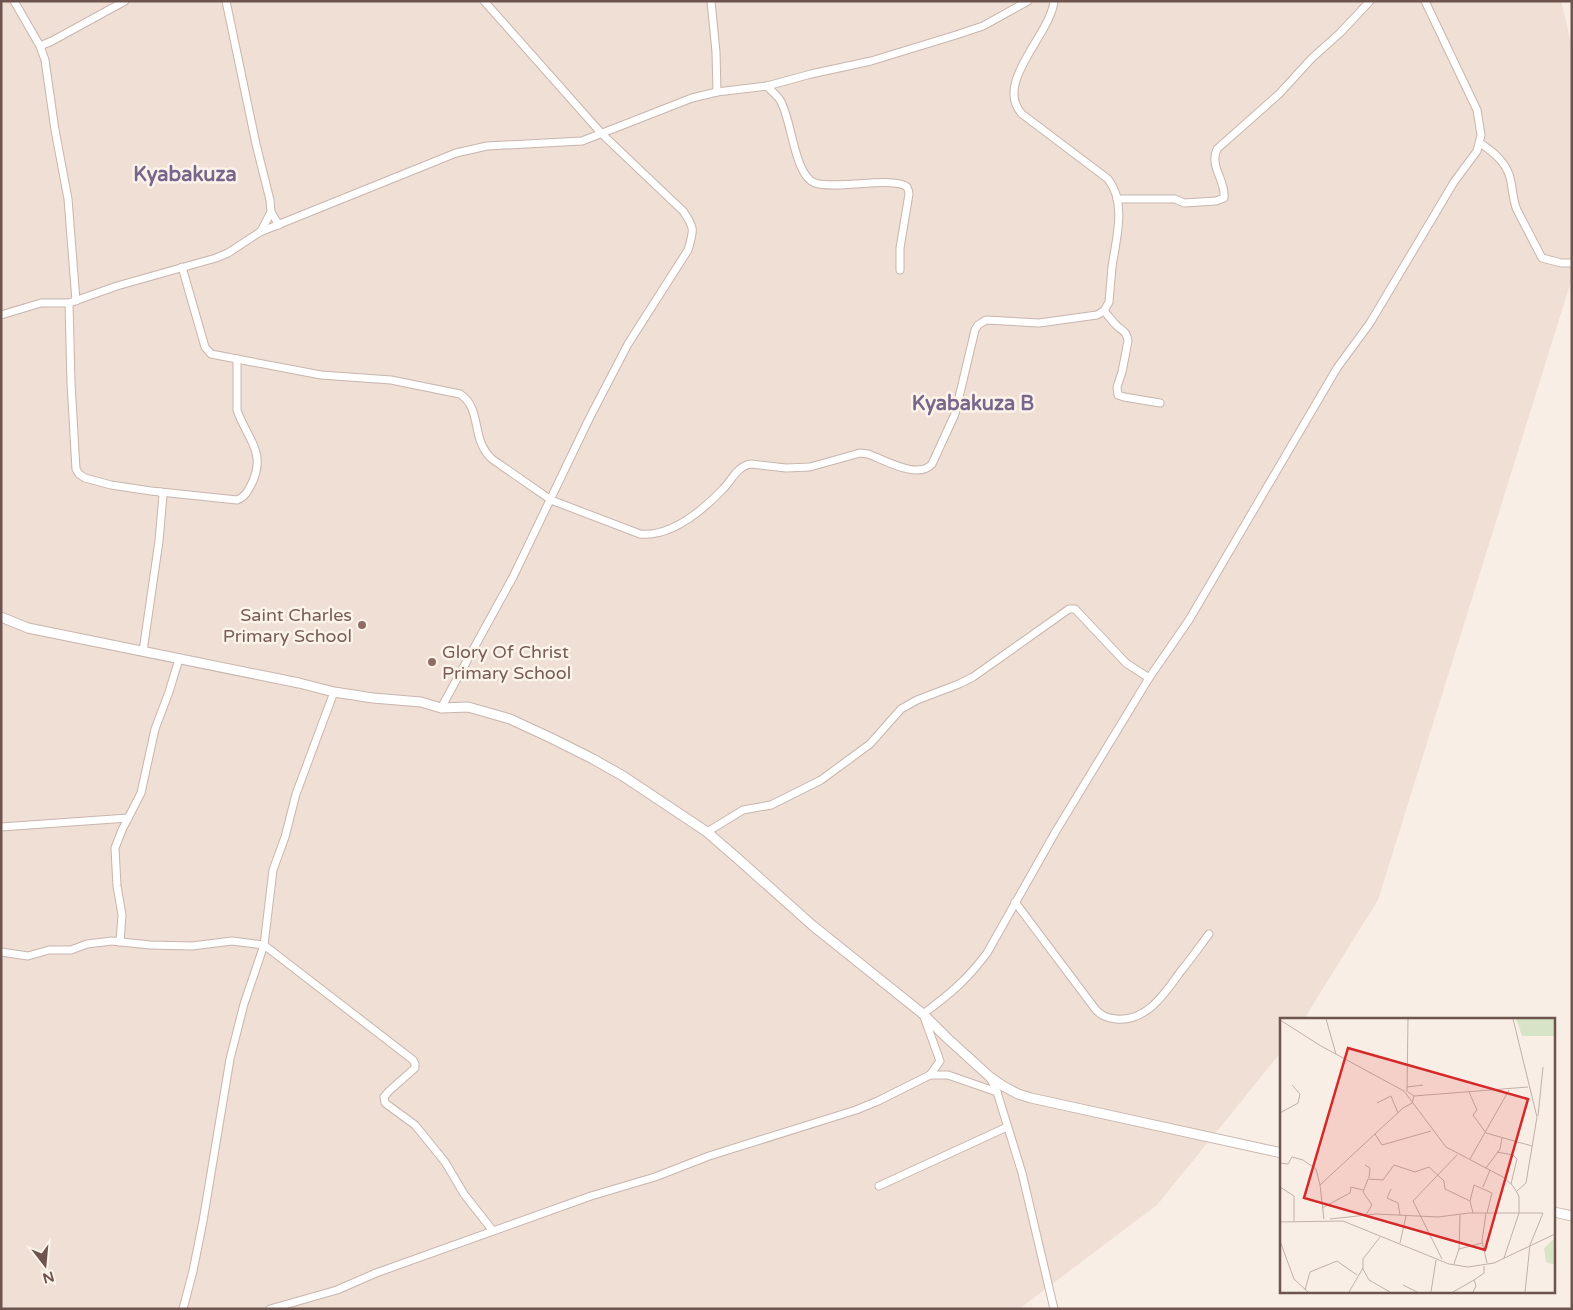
<svg xmlns="http://www.w3.org/2000/svg" width="1573" height="1310" viewBox="0 0 1573 1310" font-family="'Varela Round',sans-serif">
<style>
.residential{fill:#efdfd5}
.lines{fill:none;stroke-linecap:round;stroke-linejoin:round}
.minor-casing{stroke:#c8b5ad;stroke-width:9}
.tertiary-casing{stroke:#c8b5ad;stroke-width:11}
.minor{stroke:#fff;stroke-width:7}
.tertiary{stroke:#fff;stroke-width:9}
.education-dot{fill:#8d6e63;stroke:#fcf3eb;stroke-width:2}
.labels{text-anchor:middle;stroke-width:5;stroke-linejoin:round;paint-order:stroke}
.education-label{font-size:18px;fill:#785e54;stroke:#fcf3eb;text-anchor:end}
.quarter-label{font-size:20px;font-weight:bold;fill:#78668b;stroke:#fcf3eb}
.inset-road{fill:none;stroke:#c1b0a9;stroke-width:1}
.view{fill:#d62828;fill-opacity:0.15;stroke:#d62828;stroke-width:2.5}
.inset-edge{fill:none;stroke:#6e544e;stroke-width:2.5}
</style>
<rect width="100%" height="100%" fill="#f9eee5"/>
<polygon class="residential" points="1,1 1561,1 1572,46 1572,278 1378,900 1304,1019 1282,1019 1282,1051 1157,1205 1019,1309 1,1309"/>
<g class="lines">
<g class="minor-casing">
<g id="minor">
<polyline points="14,1 40,46 45,60 55,130 68,199 76,301"/>
<polyline points="226,1 256,144 270,200 271,212 279,225"/>
<polyline points="711,1 716,52 717,92"/>
<polyline points="40,46 52,41 125,1"/>
<path d="M767 86C771 91 777 95 780 100 792 119 794 176 815 183 835 190 895 176 907 187 908 189 909 192 909 194L900 248V270"/>
<path d="M1480 143C1495 153 1508 164 1511 182 1513 192 1513 201 1517 210L1542 258 1561 263H1572"/>
<path d="M1117 199H1175L1184 203 1216 201 1224 198C1226 180 1209 167 1217 149L1279 94 1312 58 1340 33 1370 1"/>
<polyline points="261,231 271,212"/>
<path d="M69 303 71 383 76 469 79 474 85 478 111 485 151 491 237 500C245 497 248 491 252 483 267 452 246 437 237 410V359L211 354 205 347 182 267"/>
<path d="M1104 311C1108 315 1112 321 1116 325 1122 331 1127 331 1128 341L1122 372 1117 387 1118 395 1124 397 1160 403"/>
<polyline points="1,315 41,303 69,303 117,286 216,258 228,253 260,232 456,153 487,146 582,141 692,98 717,92 767,86 811,74 871,61 956,35 983,26 1028,1"/>
<path d="M237 359 321 375 391 380 460 394C483 409 470 439 492 459L551 500 640 534C671 537 702 511 723 489 732 480 737 466 751 464L786 468 810 467 860 453 868 454C885 460 918 480 932 464L955 414 975 330 978 325 986 320 1039 323 1097 315 1104 311 1109 302C1110 290 1111 278 1112 267 1116 239 1127 203 1108 179L1022 114C993 83 1051 34 1054 1"/>
<polyline points="143,651 159,541 163,495 160,492"/>
<path d="M441 708 513 577 589 419 628 344 688 250C694 230 695 228 683 211L602 134 484 1"/>
<polyline points="1,827 128,818"/>
<polyline points="707,832 743,810 771,805 821,780 870,744 901,709 917,700 959,684 973,677 1069,609 1075,609 1126,663 1149,678"/>
<path d="M1015 902 1096 1010C1102 1016 1107 1018 1116 1019 1147 1022 1165 993 1181 971 1191 959 1200 946 1209 934"/>
<polyline points="120,942 122,915 117,886 115,848 122,830 141,793 155,729 169,692 179,659"/>
<polyline points="1,952 28,956 49,950 71,950 87,944 112,941 150,945 192,946 232,941 264,945 413,1060 415,1064 415,1068 389,1091 384,1097 385,1103 415,1125 445,1162 464,1194 493,1231"/>
<path d="M930 1075 940 1061 923 1014C950 994 967 980 987 953L1056 831 1149 678 1189 620 1337 368 1370 323 1454 182 1477 151 1481 135 1477 110 1425 1"/>
<polyline points="990,1077 997,1092 1022,1173 1054,1309"/>
<polyline points="879,1186 1007,1127"/>
<polyline points="183,1309 193,1271 203,1221 230,1059 244,1004 264,945 273,870 285,837 296,794 334,692"/>
<polyline points="270,1309 337,1290 376,1273 591,1196 655,1177 709,1156 856,1110 878,1101 930,1075 948,1075 997,1092"/>
</g>
</g>
<g class="tertiary-casing">
<g id="tertiary">
<polyline points="1,617 28,628 299,683 334,692 373,698 421,702 441,708 468,707 510,719 551,738 593,759 623,776 707,832 737,858 812,925 923,1014 946,1037 990,1077 1003,1086 1018,1094 1031,1098 1282,1153"/>
<polyline points="1554,1212 1572,1216"/>
</g>
</g>
<use href="#minor" class="minor"/>
<use href="#tertiary" class="tertiary"/>
</g>
<g class="education-dot">
<circle cx="362" cy="625" r="5"/>
<circle cx="432" cy="662" r="5"/>
</g>
<g class="labels">
<g class="education-label">
<text x="352" y="621">Saint Charles<tspan x="352" dy="21">Primary School</tspan></text>
<text x="442" y="658" text-anchor="start">Glory Of Christ<tspan x="442" dy="21">Primary School</tspan></text>
</g>
<g class="quarter-label">
<text x="185" y="181">Kyabakuza</text>
<text x="973" y="410">Kyabakuza B</text>
</g>
</g>
<g transform="translate(1280 1018)">
<rect width="275" height="275" fill="#f9eee5"/>
<path d="M236 1H275V18H242ZM275 220V247L266 244 264 230Z" fill="#d7e4c6"/>
<path class="inset-road" d="M46 1 56 36M233 1 257 99 246 165 237 173M0 2 41 28 124 73 166 129 223 159 233 168 239 178V195L224 240M127 69 143 67M127 74 128 1M128 74 134 78 248 69M189 74 197 92 193 97 206 115 252 128M97 85 111 78 118 95M0 95 18 85 20 76 12 67M258 98 263 49M95 116 102 127 151 113M217 134 233 137 237 141 231 166M190 141 229 72M0 145 8 146 12 139 23 142 36 151 40 167M85 147 90 150 89 160M206 150 220 131 222 120M0 169 14 178V203M203 169 210 152M111 171 107 180 118 185 120 197M42 190 70 175 71 169 83 172M193 195 190 183 194 167 212 175 207 195M206 195 202 223 207 245M85 198 92 187 83 174 88 161 103 162 114 147 135 154 149 149 164 163 165 171 190 183M44 201 40 167 123 90 132 85 134 78M50 201 96 196 158 199 189 195H263L250 227M0 204 63 203 169 246 188 249 214 245 275 216M100 219 83 241V251L89 262 110 274M0 223 14 261 28 274M120 225 126 198M179 232 180 197M162 241 133 183 177 137M174 246 179 231 202 225M123 267 137 274M25 272 30 254 57 243 77 257M69 274 83 250M151 274 156 242M173 274 194 262M193 274 196 268 194 262 204 255V248M245 274 250 227"/>
<path class="view" d="M68 30 248 81 205 232 24 180Z"/>
<rect width="275" height="275" class="inset-edge"/>
</g>
<rect width="1573" height="1310" fill="none" stroke="#6e544e" stroke-width="5"/>
<g transform="translate(45 1265) rotate(164)" stroke="#fcf3eb" stroke-width="4" paint-order="stroke">
<path d="M0-4L9 19L0 12L-9 19Z" fill="#6e544e"/>
<text y="-8" font-size="14" font-weight="bold" text-anchor="middle" fill="#6e544e">N</text>
</g>
</svg>
